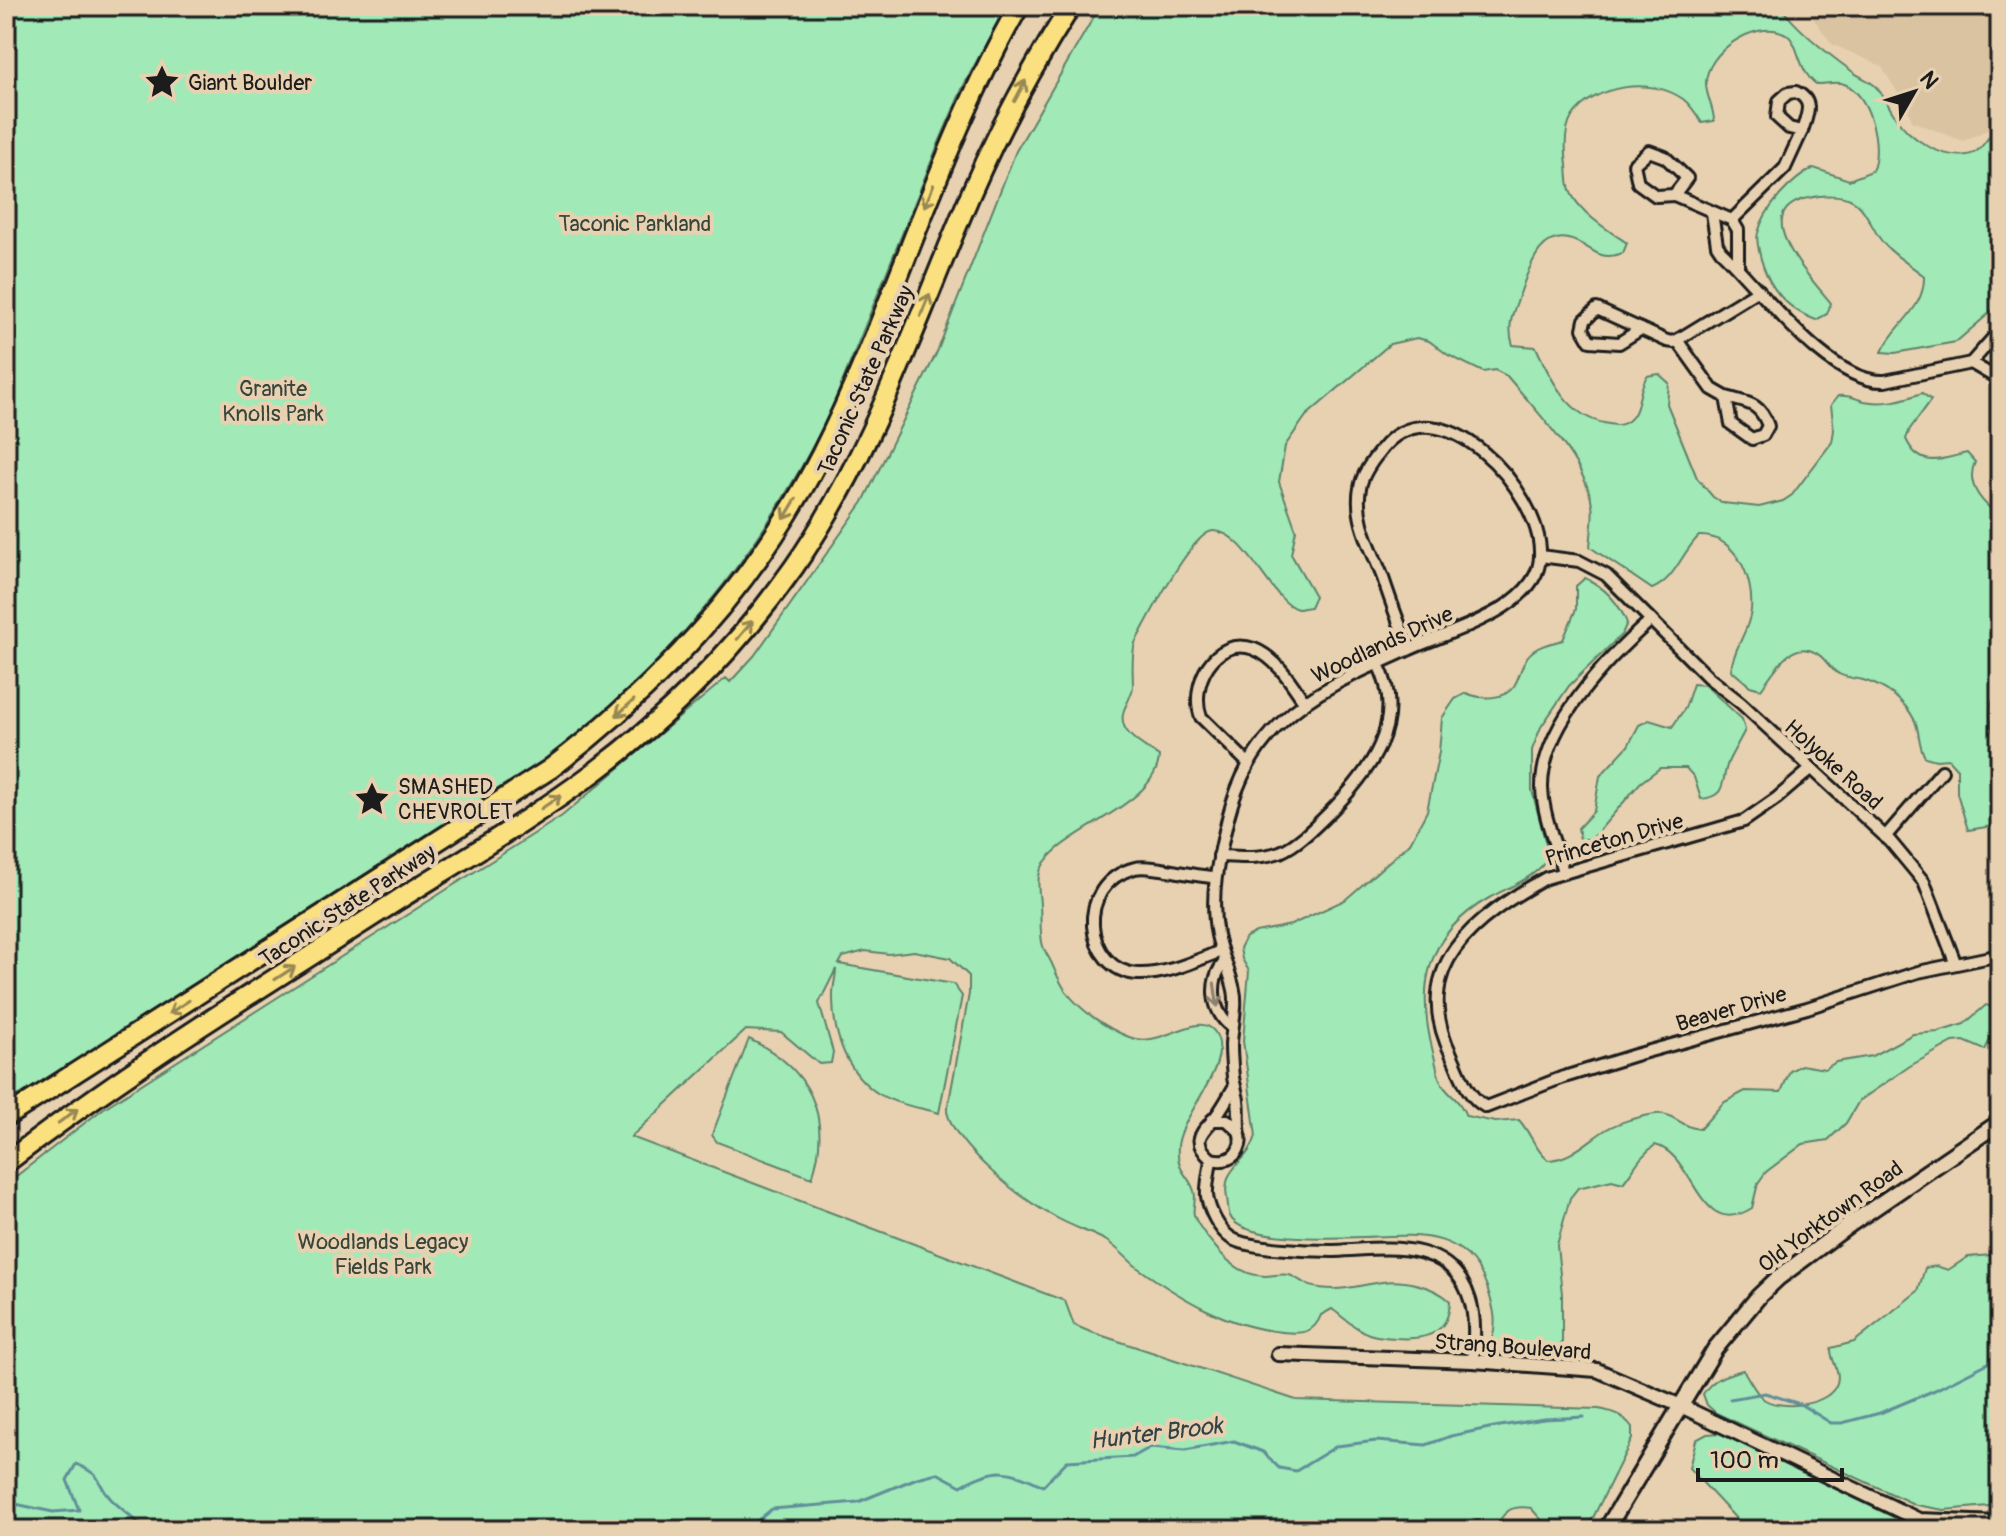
<svg xmlns="http://www.w3.org/2000/svg" width="2006" height="1536" viewBox="0 0 2006 1536" font-family="Pangolin,sans-serif">
<style>
.built{fill:#d9c3a1}
.green{fill:#a1e9b7;stroke:#5e826a;stroke-width:2}
.lines{fill:none;stroke-linecap:round;stroke-linejoin:round}
.stream{stroke:#608f99;stroke-width:3}
.minor-casing{stroke:#1c1c1c;stroke-width:16}
.tertiary-casing{stroke:#1c1c1c;stroke-width:18}
.secondary-casing{stroke:#1c1c1c;stroke-width:20}
.motorway-casing{stroke:#1c1c1c;stroke-width:24}
.minor{stroke:#e8d1b1;stroke-width:10}
.tertiary{stroke:#e8d1b1;stroke-width:12}
.secondary{stroke:#e8d1b1;stroke-width:14}
.motorway{stroke:#fbe080;stroke-width:18}
.oneway{stroke:#978853}
.oneway2{stroke:#8c806e}
.labels{text-anchor:middle;stroke-width:8;stroke-linejoin:round;paint-order:stroke}
.poi-label{font-size:22px;fill:#1c1c1c;stroke:#e8d1b1;text-anchor:start}
.park-label{font-size:22px;fill:#37453b;stroke:#e8d1b1}
.street-label{font-size:22px;fill:#1c1c1c;stroke:#e8d1b1}
.water-label{font-size:24px;font-style:italic;fill:#334246;stroke:#e8d1b1}
</style>
<rect width="100%" height="100%" fill="#e8d1b1"/>
<filter id="ink" filterUnits="userSpaceOnUse"><feTurbulence type="fractalNoise" baseFrequency=".0125" numOctaves="2"/><feDisplacementMap in="SourceGraphic" scale="16" xChannelSelector="R" yChannelSelector="G"/><feConvolveMatrix kernelMatrix="1 2 1 2 8 2 1 2 1" color-interpolation-filters="sRGB"/></filter>
<g filter="url(#ink)">
<polygon class="built" points="1804,6 2000,6 2000,124 1963,141 1912,121 1907,107 1881,66 1832,44"/>
<g class="green">
<path d="M6 6H1006L963 87 938 145 829 415C758 558 666 670 537 765L6 1105Z"/>
<path d="M1100 6H1780C1798 31 1828 54 1853 72 1860 77 1868 80 1874 85 1883 93 1888 106 1895 116 1909 138 1940 159 1967 155 1984 153 1986 133 2000 129V304L1956 342 1895 353 1882 352C1894 324 1925 310 1924 276 1912 266 1896 257 1885 245 1873 233 1867 208 1852 200 1841 194 1822 195 1809 198 1745 211 1811 278 1831 303L1827 314 1816 320C1783 308 1766 284 1759 251 1758 246 1756 238 1758 233 1764 208 1792 179 1814 168L1849 180 1872 171C1883 148 1870 90 1841 83 1834 82 1823 84 1816 84 1796 69 1800 40 1784 33 1755 19 1705 53 1706 84 1706 96 1714 108 1714 121L1702 123C1697 115 1691 105 1683 99 1652 77 1594 84 1572 117 1564 130 1565 150 1567 165 1568 175 1567 186 1572 195 1584 216 1608 230 1627 243L1623 253C1598 261 1597 251 1577 242 1542 226 1530 265 1521 291 1514 310 1506 325 1513 345L1536 347C1550 378 1568 416 1604 423 1613 425 1620 427 1628 421 1641 412 1637 391 1647 376L1659 374 1669 383 1667 404 1697 478 1713 497 1723 503 1759 507 1783 501 1792 495 1832 442 1834 430 1831 405 1838 396C1849 395 1854 398 1864 401 1885 405 1903 400 1922 393L1931 400 1910 429 1906 439C1920 470 1941 459 1967 453L1975 462C1965 484 1982 503 2000 516V688C1981 712 1995 734 2000 760 2004 781 2000 807 2000 829L1992 826 1968 830 1957 793V769L1948 759 1936 760 1925 757C1918 745 1920 733 1915 721 1905 700 1884 686 1863 680 1855 678 1846 678 1839 674 1829 669 1826 658 1816 653 1791 638 1774 672 1761 689L1750 686 1731 670C1733 648 1749 632 1751 610 1754 577 1735 535 1699 536 1681 553 1676 579 1652 589L1590 547C1591 533 1594 517 1592 504 1585 460 1535 410 1507 376L1495 370 1483 372 1448 355 1429 341 1417 338 1390 344 1306 416 1285 446 1279 482 1296 530 1291 554 1315 596 1310 607C1306 607 1302 609 1298 609 1272 604 1247 532 1214 531 1192 530 1147 622 1135 643 1131 658 1133 672 1133 687 1132 695 1127 702 1124 710 1116 733 1143 745 1159 756 1157 810 1045 833 1039 876 1037 885 1040 897 1040 906 1041 918 1040 931 1042 942 1043 950 1049 957 1052 964 1056 973 1060 983 1066 991 1079 1010 1108 1029 1129 1037 1160 1050 1197 1010 1214 1031 1237 1061 1179 1116 1178 1147 1176 1173 1189 1174 1194 1191 1197 1199 1192 1208 1194 1215 1198 1228 1221 1255 1231 1263 1240 1270 1253 1276 1265 1276 1272 1276 1281 1273 1289 1275 1296 1277 1303 1283 1310 1286 1317 1288 1327 1289 1334 1289 1351 1289 1366 1284 1382 1282 1404 1279 1434 1286 1450 1301 1449 1336 1423 1340 1395 1338 1386 1337 1377 1337 1369 1334 1355 1329 1343 1317 1332 1309L1321 1315C1314 1334 1301 1334 1282 1332 1228 1327 1182 1299 1138 1268 1127 1259 1117 1247 1105 1240 1089 1232 1071 1226 1055 1217 1022 1200 956 1148 947 1112L969 994V976L950 958 914 951 889 954 865 951 843 957 839 964 953 984 962 996 939 1113C918 1107 891 1104 873 1090 844 1068 832 1029 833 994 833 986 836 977 836 969L819 1003 833 1052 831 1063 819 1064 781 1032 746 1030 631 1137 1065 1301 1074 1325 1088 1331 1296 1400 1599 1409C1614 1412 1623 1415 1632 1427V1439L1587 1530H1550L1531 1508C1511 1505 1502 1511 1496 1530H6V1184L104 1108 562 816 726 678 730 682 754 656 863 502 937 352 1016 151Z"/>
<path d="M1585 578C1604 587 1619 603 1627 623L1622 634 1569 686 1541 727 1532 750V790L1549 856C1538 877 1509 887 1489 898 1426 934 1416 986 1433 1052 1436 1062 1437 1073 1441 1082 1447 1095 1459 1097 1466 1116L1495 1122 1519 1120C1531 1133 1534 1149 1548 1160 1572 1159 1587 1141 1607 1129 1619 1122 1641 1116 1655 1114 1673 1111 1681 1128 1700 1129L1723 1103 1745 1091 1781 1092 1790 1071 1801 1065 1825 1069 1836 1062 1872 1056 1913 1034 1938 1032 1964 1024 1986 1005 2000 1009V1026L1996 1027 1985 1050 1964 1041 1953 1042 1910 1066 1859 1101 1846 1123 1828 1140 1803 1144 1766 1172 1758 1183 1752 1208C1698 1242 1695 1154 1655 1145 1636 1160 1637 1166 1623 1183L1612 1180 1578 1188 1570 1198 1557 1245 1562 1294V1343L1555 1352H1498L1489 1346C1499 1325 1494 1308 1487 1287 1466 1228 1415 1235 1364 1237 1338 1238 1241 1242 1230 1216 1228 1211 1228 1204 1227 1198 1221 1166 1248 1164 1256 1136L1243 1041 1249 971 1242 959 1240 948 1246 937 1256 932 1291 925 1345 900 1410 843 1427 811 1439 752 1442 718 1455 699 1466 693C1480 699 1504 701 1514 686 1520 677 1521 665 1528 656 1536 646 1551 643 1563 640L1576 609V586Z"/>
<path d="M1693 684 1705 685 1742 719 1745 730C1740 740 1734 750 1729 760 1720 780 1729 796 1701 799L1694 777 1686 768H1660L1640 783 1592 839H1580L1578 828 1594 811 1600 776 1628 746 1639 725 1649 720 1672 727 1685 708Z"/>
<path d="M749 1039C809 1067 833 1115 812 1178L717 1142 712 1135Z"/>
<path d="M2000 1246V1505L1944 1510 1916 1505 1716 1413 1707 1405 1703 1394C1713 1378 1726 1375 1743 1370 1749 1378 1756 1395 1765 1400 1783 1410 1830 1406 1837 1383 1841 1369 1830 1361 1831 1348L1854 1342 1918 1291 1925 1268 1936 1266 1948 1270 1968 1257 1991 1255Z"/>
<polygon points="1720,1433 1914,1527 1915,1530 1764,1530 1741,1524 1689,1468 1696,1440 1707,1434"/>
</g>
<g class="lines">
<g class="stream">
<polyline points="1730,1399 1765,1393 1800,1404 1831,1423 1842,1423 1880,1413 1935,1390 2000,1357"/>
<path d="M6 1502 53 1512 79 1510 67 1480 76 1464C107 1478 93 1480 111 1499 122 1510 135 1518 145 1530"/>
<path d="M746 1530 772 1509 858 1502 917 1478 937 1473 961 1486C995 1467 1009 1468 1043 1486L1067 1461 1133 1457 1151 1447 1185 1450 1234 1441 1263 1452 1279 1468 1296 1471 1337 1446 1376 1441 1426 1445 1451 1436 1494 1427 1544 1419 1584 1417"/>
</g>
<g class="minor-casing">
<g id="minor">
<path d="M1796 92C1815 101 1807 115 1802 131L1789 128 1777 117 1779 101 1788 93Z"/>
<polygon points="1649,151 1665,157 1687,178 1674,195 1656,196 1638,183 1634,164"/>
<polyline points="1674,195 1732,220 1738,230 1738,267"/>
<path d="M1712 213 1717 245 1721 251C1760 288 1829 384 1885 381L1971 363 2000 380"/>
<polyline points="1732,220 1785,168 1802,131"/>
<polyline points="1641,329 1619,343 1590,341 1583,329 1585,320 1597,309 1667,341 1674,342 1759,290"/>
<path d="M1677 340 1712 389 1726 397 1731 424 1752 439 1763 435 1768 426C1760 402 1747 403 1726 397"/>
<polyline points="1971,363 2000,330"/>
<polyline points="1540,556 1579,561 1606,575 1708,677 1741,703 1890,841 1924,882 1955,962"/>
<path d="M1248 763 1201 717C1189 686 1214 635 1254 649 1277 658 1292 684 1305 703"/>
<path d="M1811 769 1777 798 1744 821 1546 878C1475 918 1407 966 1452 1056 1461 1075 1467 1097 1486 1107L1561 1078 1635 1055 1807 1008 1918 972 2000 955"/>
<polyline points="1885,837 1942,771"/>
<path d="M1219 856C1240 857 1260 859 1280 852 1297 845 1315 827 1328 814 1369 773 1408 723 1378 664"/>
<path d="M1563 872C1556 845 1543 816 1542 788 1541 726 1608 658 1651 620"/>
<path d="M1215 877C1193 877 1151 864 1135 868 1073 884 1084 971 1138 974 1166 975 1195 961 1221 951"/>
<path d="M1225 962C1208 979 1211 1013 1232 1027"/>
<path d="M1234 1087C1228 1097 1223 1107 1216 1116 1203 1133 1189 1139 1211 1159 1223 1162 1236 1160 1240 1145 1242 1139 1239 1133 1239 1127 1238 1117 1240 1106 1237 1095 1236 1089 1234 1084 1233 1077 1232 1067 1231 1056 1231 1046 1231 1028 1238 1007 1234 990 1230 971 1221 954 1217 935 1209 895 1219 856 1228 818 1238 779 1254 748 1283 721 1317 688 1366 669 1408 650 1446 632 1539 609 1540 556 1543 491 1437 378 1381 450 1372 461 1362 474 1360 488 1354 520 1372 549 1383 578 1391 602 1399 626 1410 649"/>
<polyline points="1212,1120 1227,1120 1238,1130"/>
<path d="M1211 1159C1210 1171 1206 1184 1207 1196 1209 1210 1219 1230 1231 1238 1247 1249 1312 1251 1333 1251 1383 1249 1451 1236 1470 1300 1476 1319 1474 1341 1473 1361"/>
</g>
</g>
<g class="tertiary-casing">
<polyline id="tertiary" points="1278,1354 1473,1361 1597,1370 1681,1406 1919,1520 2000,1523"/>
</g>
<g class="secondary-casing">
<polyline id="secondary" points="1606,1530 1715,1349 1759,1296 1778,1278 1852,1223 2000,1122"/>
</g>
<g class="motorway-casing">
<g id="motorway">
<path d="M6 1117 550 769C662 684 757 581 821 455 895 309 937 149 1019 6"/>
<path d="M6 1163C130 1067 266 985 398 900 465 858 533 818 596 771 672 714 739 645 794 567 874 452 916 320 971 193 999 128 1033 66 1071 6"/>
</g>
</g>
<use href="#minor" class="minor"/>
<use href="#tertiary" class="tertiary"/>
<use href="#secondary" class="secondary"/>
<use href="#motorway" class="motorway"/>
</g>
<defs><path id="oneway-shaft" d="M-6 0H5M1.5-3L5.5 0L1.5 3" fill="none" stroke-width="1.6" stroke-linecap="round" stroke-linejoin="round" transform="scale(2)"/></defs>
<g class="oneway">
<use href="#oneway-shaft" transform="translate(1020 91) rotate(-62)"/>
<use href="#oneway-shaft" transform="translate(929 196) rotate(112)"/>
<use href="#oneway-shaft" transform="translate(925 305) rotate(-68)"/>
<use href="#oneway-shaft" transform="translate(790 509) rotate(121)"/>
<use href="#oneway-shaft" transform="translate(745 630) rotate(-50)"/>
<use href="#oneway-shaft" transform="translate(625 708) rotate(138)"/>
<use href="#oneway-shaft" transform="translate(551 802) rotate(-34)"/>
<use href="#oneway-shaft" transform="translate(285 973) rotate(-33)"/>
<use href="#oneway-shaft" transform="translate(179 1007) rotate(147)"/>
<use href="#oneway-shaft" transform="translate(68 1116) rotate(-36)"/>
</g>
<use class="oneway2" href="#oneway-shaft" transform="translate(1216 995) rotate(82)"/>
</g>
<defs>
<g id="sight-bare" transform="scale(2.76)"><path d="M0-6L1.8-2.2L6-1.7L2.9 1.2L3.7 5.4L0 3.3L-3.7 5.4L-2.9 1.2L-6-1.7L-1.8-2.2Z" fill="#1c1c1c" stroke="#e8d1b1" stroke-width="2.5" paint-order="stroke"/></g>
</defs>
<g fill-rule="evenodd">
<use href="#sight-bare" x="162" y="82"/>
<use href="#sight-bare" x="372" y="799"/>
</g>
<g class="labels">
<g class="poi-label">
<text x="188" y="90">Giant Boulder</text>
<text x="398" y="794">SMASHED<tspan x="398" dy="25">CHEVROLET</tspan></text>
</g>
<g class="park-label">
<text x="635" y="231">Taconic Parkland</text>
<text x="273" y="396">Granite<tspan x="273" dy="25">Knolls Park</tspan></text>
<text x="383" y="1249">Woodlands Legacy<tspan x="383" dy="25">Fields Park</tspan></text>
</g>
<g class="street-label">
<text transform="translate(865 380) rotate(-66)" y="8">Taconic State Parkway</text>
<text transform="translate(1382 644) rotate(-25)" y="8">Woodlands Drive</text>
<text transform="translate(1834 764) rotate(42)" y="8">Holyoke Road</text>
<text transform="translate(1614 839) rotate(-16)" y="8">Princeton Drive</text>
<text transform="translate(347 905) rotate(-33)" y="8">Taconic State Parkway</text>
<text transform="translate(1731 1008) rotate(-16)" y="8">Beaver Drive</text>
<text transform="translate(1830 1216) rotate(-36)" y="8">Old Yorktown Road</text>
<text transform="translate(1513 1346) rotate(4)" y="8">Strang Boulevard</text>
</g>
<g class="water-label">
<text transform="translate(1156 1433) rotate(-7)" y="8">Hunter Brook</text>
</g>
</g>
<rect width="2006" height="1536" fill="none" stroke="#e8d1b1" stroke-width="32"/>
<rect x="16" y="16" width="1974" height="1504" fill="none" stroke="#1c1c1c" stroke-width="3" filter="url(#ink)"/>
<g transform="translate(1914 92) rotate(51)" stroke="#e8d1b1" stroke-width="6" paint-order="stroke">
<path d="M0-6L14 30L0 20L-14 30Z" fill="#1c1c1c"/>
<text y="-12" font-size="22" font-weight="bold" text-anchor="middle" fill="#1c1c1c">N</text>
</g>
<path d="M1698 1468v12h144v-12" fill="none" stroke="#1c1c1c" stroke-width="4"/>
<text x="1710" y="1468" font-size="24" fill="#1c1c1c" stroke="#e8d1b1" stroke-width="6" paint-order="stroke">100 m</text>
</svg>
